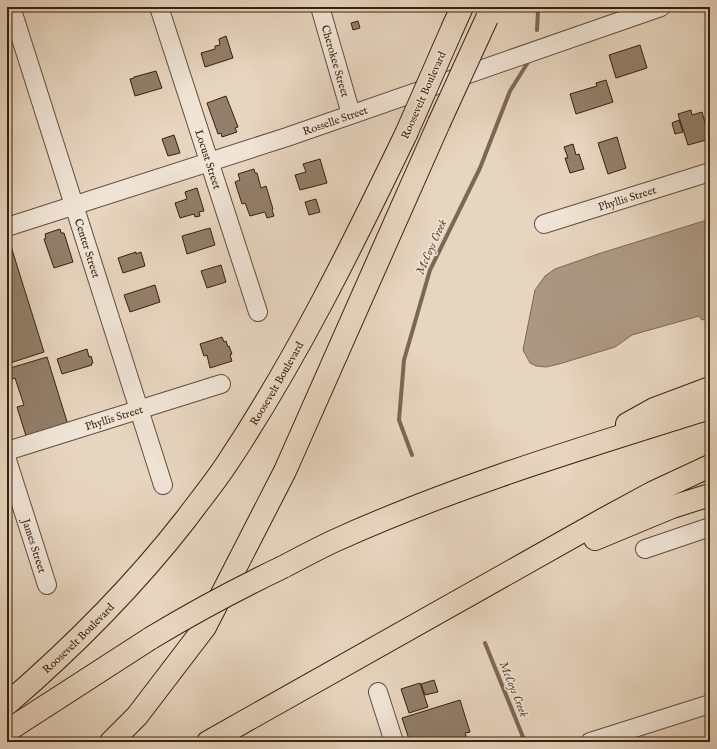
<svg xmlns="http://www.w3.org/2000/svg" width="717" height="749" viewBox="0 0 717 749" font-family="'IM FELL English',serif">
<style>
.water{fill:#ab9782;stroke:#7d6753}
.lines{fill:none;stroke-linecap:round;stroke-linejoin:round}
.stream{stroke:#7d6753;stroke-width:4}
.building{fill:#927e6a;stroke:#38200d}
.minor-casing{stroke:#644d3a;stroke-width:20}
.highway-casing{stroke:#38200d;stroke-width:24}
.minor{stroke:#efe4d5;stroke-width:18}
.highway{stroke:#e6d5bf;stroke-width:22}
.highway-bridge-casing{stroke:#38200d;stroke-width:24;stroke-linecap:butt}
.highway-bridge{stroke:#e6d5bf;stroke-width:22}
.labels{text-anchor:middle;stroke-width:3;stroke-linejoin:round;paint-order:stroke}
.street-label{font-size:11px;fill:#38200d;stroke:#efe4d5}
.water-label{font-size:12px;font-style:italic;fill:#604a36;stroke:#efe4d5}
</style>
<rect width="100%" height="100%" fill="#e6d5bf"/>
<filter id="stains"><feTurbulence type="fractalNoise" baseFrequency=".005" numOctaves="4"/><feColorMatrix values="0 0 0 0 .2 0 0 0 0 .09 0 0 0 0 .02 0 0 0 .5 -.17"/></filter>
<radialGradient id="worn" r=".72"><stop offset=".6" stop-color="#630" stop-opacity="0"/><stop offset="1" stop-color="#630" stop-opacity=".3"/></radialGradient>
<polygon class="water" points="710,219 710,318 702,320 699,316 632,335 615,347 559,364 546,367 536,366 530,363 523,350 535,290 545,276 555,269 598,254"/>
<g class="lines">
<g class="stream">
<polyline points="537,30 538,11 542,7"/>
<polyline points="412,455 399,420 404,360 430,270 480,168 510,91 530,59"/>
<polyline points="485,643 525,742"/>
</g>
</g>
<g class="building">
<polygon points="344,7 362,7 345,12"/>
<polygon points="358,21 360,28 353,30 351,23"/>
<polygon points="226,36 233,58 205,67 201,53 215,49 215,46 220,45 219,39"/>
<polygon points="640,45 647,68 616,78 609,55"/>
<polygon points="156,71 162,88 135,96 130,79 134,78 134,77"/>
<polygon points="606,80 613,102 576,114 570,94 597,86 596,83"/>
<polygon points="226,96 238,127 235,128 237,132 222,137 221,133 218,134 207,103"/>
<polygon points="691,110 692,115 702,112 710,139 688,145 678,114"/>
<polygon points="679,120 683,132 675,134 672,123"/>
<polygon points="174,135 180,153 168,156 162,139"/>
<polygon points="617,137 626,168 608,174 598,143"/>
<polygon points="573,144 576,155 579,154 584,169 570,173 565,158 568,158 564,147"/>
<polygon points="320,159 327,183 300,190 295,175 306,172 303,164"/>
<polygon points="254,169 255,173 257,173 261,188 266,186 273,209 272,210 274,216 267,218 265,212 250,216 245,203 242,204 235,182 240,180 238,174"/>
<polygon points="197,188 204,211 199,212 200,216 195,217 194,214 180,218 175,203 187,199 185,192"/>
<polygon points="316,199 320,212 309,215 305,202"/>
<polygon points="210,228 215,245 187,254 182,236"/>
<polygon points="60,229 61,233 64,233 73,262 54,268 44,239 46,238 45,234"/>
<polygon points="7,240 9,240 44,352 7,364"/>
<polygon points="136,252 136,254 141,252 145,266 123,273 118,258"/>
<polygon points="221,265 226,282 207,288 201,271"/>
<polygon points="155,285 160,302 130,312 124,295"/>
<polygon points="222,337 224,342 226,341 228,347 229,346 232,354 230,355 232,361 210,368 207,355 204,356 200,344"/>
<polygon points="87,349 89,357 91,356 93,363 91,364 92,365 62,374 57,359"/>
<polygon points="47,357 68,425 26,436 17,407 24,405 15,378 7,381 7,369"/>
<polygon points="434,680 438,692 425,695 421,684"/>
<polygon points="420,683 428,707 409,713 401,689"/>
<polygon points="460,700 470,732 465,733 468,742 410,742 402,718"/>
</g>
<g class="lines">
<g class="minor-casing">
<g id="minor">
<path id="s1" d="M11 7 163 485"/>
<path id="s2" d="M159 7 258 312"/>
<path id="s3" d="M320 7 351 114"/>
<path id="s4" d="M544 224 710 172"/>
<path id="s5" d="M7 227 287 137 661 7"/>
<path id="s6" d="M7 451 221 384"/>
<path id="s7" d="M7 460 47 585"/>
<polyline points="645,549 710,527"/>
<polyline points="378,692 394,742"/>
<polyline points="590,742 710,704"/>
</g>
</g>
<g class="highway-casing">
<g id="highway">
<polyline points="453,27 462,7"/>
<polyline points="627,424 654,409 710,388"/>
<polyline points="595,539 672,507 710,495"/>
<path d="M283 567C300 558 317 549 334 541 455 486 583 448 710 408"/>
<path id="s8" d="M7 704C72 648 133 587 186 519 200 500 215 482 228 462 297 358 352 246 406 134"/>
<polyline points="7,731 151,638"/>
<polyline points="111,742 137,716 205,627 285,471 439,123"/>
<polyline points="208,742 604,519 652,493 710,466"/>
</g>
</g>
<use href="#minor" class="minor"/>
<use href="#highway" class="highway"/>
<g class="highway-bridge-casing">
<g id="highway-bridge">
<polyline points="439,123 487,18"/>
<polyline points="406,134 453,27"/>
<path d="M151 638C194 612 237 589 283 567"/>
</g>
</g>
<use href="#highway-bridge" class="highway-bridge"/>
</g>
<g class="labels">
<g class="street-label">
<text dy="4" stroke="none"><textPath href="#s3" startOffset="56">Cherokee Street</textPath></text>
<text transform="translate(423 95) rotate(-66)" y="4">Roosevelt Boulevard</text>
<text dy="4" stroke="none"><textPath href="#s5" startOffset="345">Rosselle Street</textPath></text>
<text dy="4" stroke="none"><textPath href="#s2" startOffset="160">Locust Street</textPath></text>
<text dy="4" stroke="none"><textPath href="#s4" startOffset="87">Phyllis Street</textPath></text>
<text dy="4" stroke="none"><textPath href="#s1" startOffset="253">Center Street</textPath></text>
<text dy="4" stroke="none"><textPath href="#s8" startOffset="421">Roosevelt Boulevard</textPath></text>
<text dy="4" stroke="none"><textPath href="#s6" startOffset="112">Phyllis Street</textPath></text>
<text dy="4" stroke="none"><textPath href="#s7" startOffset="90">James Street</textPath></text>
<text dy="4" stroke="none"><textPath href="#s8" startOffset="97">Roosevelt Boulevard</textPath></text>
</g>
<g class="water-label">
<text transform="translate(431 247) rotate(-66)" y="4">McCoys Creek</text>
<text transform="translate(514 689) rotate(68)" y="4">McCoys Creek</text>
</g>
</g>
<rect width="717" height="749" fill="none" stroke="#e6d5bf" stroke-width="24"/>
<rect x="8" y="8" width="701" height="733" fill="none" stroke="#38200d" stroke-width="2"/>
<rect x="12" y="12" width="693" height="725" fill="none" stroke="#38200d"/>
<rect width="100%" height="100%" filter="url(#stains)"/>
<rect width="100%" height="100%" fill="url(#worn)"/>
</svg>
